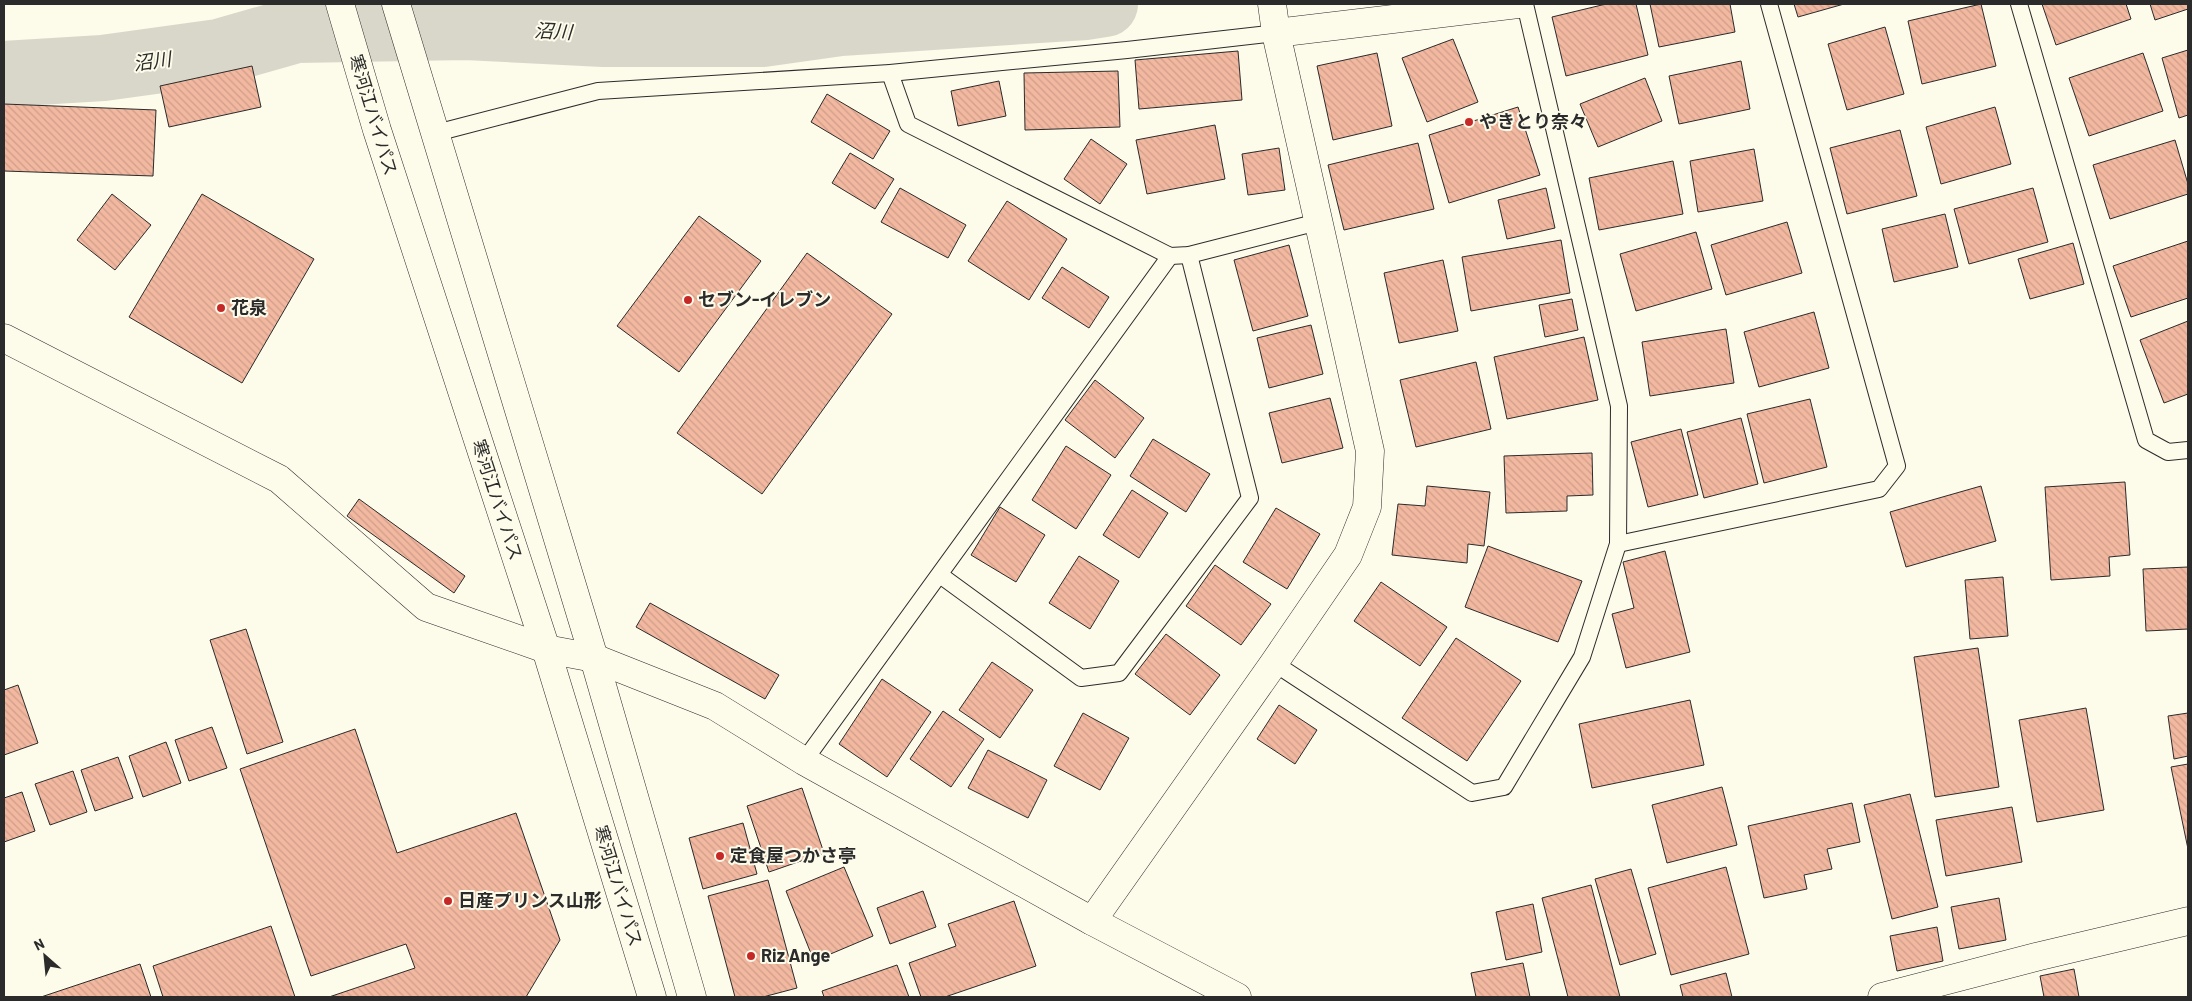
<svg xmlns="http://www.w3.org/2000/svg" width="2192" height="1001" viewBox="0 0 2192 1001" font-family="Barlow,'Noto Sans JP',sans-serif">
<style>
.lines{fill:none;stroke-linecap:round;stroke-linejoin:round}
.river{stroke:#d8d7c9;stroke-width:66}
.building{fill:url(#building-back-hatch);stroke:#2b2b2b}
.lane-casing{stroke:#2b2b2b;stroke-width:18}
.street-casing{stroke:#2b2b2b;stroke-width:29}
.highway-casing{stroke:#2b2b2b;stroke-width:29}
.lane{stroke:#fdfbea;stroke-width:16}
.street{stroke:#fdfbea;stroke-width:28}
.highway{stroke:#fdfbea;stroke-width:28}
.poi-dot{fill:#c62828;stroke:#fdfbea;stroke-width:2}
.labels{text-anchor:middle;stroke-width:4;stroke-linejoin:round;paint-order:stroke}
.street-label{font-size:18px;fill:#2b2b2b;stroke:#fdfbea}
.poi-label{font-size:18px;font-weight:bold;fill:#2b2b2b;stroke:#fdfbea;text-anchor:start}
.water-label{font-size:19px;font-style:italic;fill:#2b2b2b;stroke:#fdfbea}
</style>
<defs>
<pattern id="building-back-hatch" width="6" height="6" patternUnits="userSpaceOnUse" patternTransform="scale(1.25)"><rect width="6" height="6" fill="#f2b8a0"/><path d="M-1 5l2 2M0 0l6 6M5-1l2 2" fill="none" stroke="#d09e8a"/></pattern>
</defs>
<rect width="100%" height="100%" fill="#fdfbea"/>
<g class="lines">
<polyline class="river" points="4,74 103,68 219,52 296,30 466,27 604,34 762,34 840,23 1086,7 1105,4"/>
</g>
<g class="building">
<polygon points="1606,4 1636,4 1648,55 1566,76 1552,17"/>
<polygon points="1650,4 1730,4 1735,32 1659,47"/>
<polygon points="1794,4 1844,4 1798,17"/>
<polygon points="1981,4 1996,66 1922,84 1908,21"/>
<polygon points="2042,4 2126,4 2131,19 2056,45"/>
<polygon points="2150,4 2188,4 2188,9 2155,20"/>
<polygon points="1885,27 1904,94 1847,110 1828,44"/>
<polygon points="1453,39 1478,102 1427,122 1402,58"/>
<polygon points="2188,50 2188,115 2179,118 2162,58"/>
<polygon points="1238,51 1242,100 1139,109 1135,60"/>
<polygon points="1377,53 1392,126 1333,140 1317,66"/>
<polygon points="2143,53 2163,111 2089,136 2069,78"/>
<polygon points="1741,61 1750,109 1679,124 1669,76"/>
<polygon points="252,66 261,107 169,127 160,86"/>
<polygon points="1118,71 1120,127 1025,130 1024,73"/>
<polygon points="1645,78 1662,121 1598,147 1580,104"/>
<polygon points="999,81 1006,116 958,126 951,91"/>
<polygon points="827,94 890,131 873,159 811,122"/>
<polygon points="4,104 156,110 153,176 4,171"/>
<polygon points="1518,107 1540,175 1449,203 1429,135"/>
<polygon points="1995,107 2011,164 1941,184 1926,127"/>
<polygon points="1215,125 1225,179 1147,194 1136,140"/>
<polygon points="1900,130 1917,196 1847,214 1830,148"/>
<polygon points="1091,139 1127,164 1100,204 1064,179"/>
<polygon points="2175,140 2188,184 2188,194 2110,219 2093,165"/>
<polygon points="1418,143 1434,209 1344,230 1328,165"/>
<polygon points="1279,148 1285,190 1248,195 1242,154"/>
<polygon points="1754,149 1763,201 1698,212 1690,161"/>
<polygon points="850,153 894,179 875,209 832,183"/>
<polygon points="1673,161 1683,214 1599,230 1589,178"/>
<polygon points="900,188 966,225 948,258 881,222"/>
<polygon points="1546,188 1555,228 1507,239 1498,200"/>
<polygon points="2033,188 2048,242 1969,264 1954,209"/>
<polygon points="112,194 151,225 115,270 77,240"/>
<polygon points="202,194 314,259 242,383 129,317"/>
<polygon points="1007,201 1067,239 1029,300 968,261"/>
<polygon points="1945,214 1958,267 1894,282 1882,229"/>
<polygon points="699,216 761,261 679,372 617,326"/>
<polygon points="1787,222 1802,273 1726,295 1711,245"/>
<polygon points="1696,232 1712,289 1636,311 1620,254"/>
<polygon points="1561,240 1570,293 1471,311 1462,257"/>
<polygon points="2188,241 2188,298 2131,317 2113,266"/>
<polygon points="2073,243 2084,284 2030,299 2018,259"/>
<polygon points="1289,245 1308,316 1253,331 1234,260"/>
<polygon points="807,253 892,314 762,494 677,433"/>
<polygon points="1443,260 1458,331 1399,343 1384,273"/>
<polygon points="1062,267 1109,297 1089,328 1042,298"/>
<polygon points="1572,299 1578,330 1545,337 1539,305"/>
<polygon points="1814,312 1829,368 1759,387 1744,332"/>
<polygon points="2188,321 2188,394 2164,403 2140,340"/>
<polygon points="1311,325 1323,374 1269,388 1257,338"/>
<polygon points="1726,329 1734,383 1650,396 1642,342"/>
<polygon points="1584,337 1598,400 1507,419 1494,357"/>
<polygon points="1476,362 1491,429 1416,447 1400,380"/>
<polygon points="1095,380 1144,418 1115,458 1065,420"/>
<polygon points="1330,398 1343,448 1282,463 1269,413"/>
<polygon points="1810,399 1827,467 1764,483 1747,414"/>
<polygon points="1741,418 1758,484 1704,498 1687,432"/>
<polygon points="1681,429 1698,495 1648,507 1631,442"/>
<polygon points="1153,439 1210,474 1186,512 1130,476"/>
<polygon points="1066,446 1111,475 1076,529 1032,500"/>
<polygon points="1592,453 1593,495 1567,496 1567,511 1506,513 1504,456"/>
<polygon points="2125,482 2130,555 2109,557 2110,576 2051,580 2045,487"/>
<polygon points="1427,486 1490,492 1484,546 1468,544 1467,563 1392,555 1398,504 1425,506"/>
<polygon points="1981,486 1996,541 1906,567 1890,512"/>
<polygon points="1132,490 1168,513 1139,558 1103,535"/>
<polygon points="359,499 465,576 454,593 347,516"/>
<polygon points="1000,507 1045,535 1016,582 971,555"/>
<polygon points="1276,508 1320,534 1287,589 1243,562"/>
<polygon points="1488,546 1582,581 1558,642 1465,607"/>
<polygon points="1665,551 1690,652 1626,668 1612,614 1634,608 1623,562"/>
<polygon points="1079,556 1119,581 1090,629 1049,603"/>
<polygon points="1215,565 1271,604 1241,645 1186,606"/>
<polygon points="2188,567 2188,629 2146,631 2143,569"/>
<polygon points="2003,577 2008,636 1970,639 1965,580"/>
<polygon points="1381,582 1447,627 1420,666 1354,621"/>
<polygon points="650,603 779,675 765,699 636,627"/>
<polygon points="246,629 283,742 247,754 210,640"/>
<polygon points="1166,634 1220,675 1190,715 1135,674"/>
<polygon points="1456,638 1521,681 1467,761 1402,718"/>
<polygon points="1978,648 1999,787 1935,797 1914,657"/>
<polygon points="992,662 1033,690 1000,738 959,710"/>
<polygon points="882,679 931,712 887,777 839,744"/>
<polygon points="18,685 38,743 4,755 4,690"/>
<polygon points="1690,700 1704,765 1592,788 1579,724"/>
<polygon points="1279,705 1317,730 1295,764 1257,739"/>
<polygon points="2086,708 2104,810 2037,822 2019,720"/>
<polygon points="943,711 984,739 951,787 910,759"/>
<polygon points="1083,713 1129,738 1100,790 1054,766"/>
<polygon points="2188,713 2188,756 2174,759 2168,716"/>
<polygon points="212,727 227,768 189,781 175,740"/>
<polygon points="355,729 397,853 516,813 560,940 526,997 329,997 415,968 406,944 311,976 240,769"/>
<polygon points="166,742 181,783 143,797 129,756"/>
<polygon points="988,750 1047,780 1028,818 968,788"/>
<polygon points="118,757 133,798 95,811 81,770"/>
<polygon points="2188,764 2188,849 2171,767"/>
<polygon points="73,771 87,812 50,825 35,784"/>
<polygon points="1722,787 1737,845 1667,863 1652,805"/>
<polygon points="802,788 824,853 769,872 747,806"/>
<polygon points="22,792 35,831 4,842 4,798"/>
<polygon points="1910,794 1938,907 1892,919 1864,805"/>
<polygon points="1852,803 1860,842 1827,849 1832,869 1804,875 1807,889 1764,898 1748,826"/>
<polygon points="2012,807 2022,862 1946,876 1936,820"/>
<polygon points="743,823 757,874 703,889 689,838"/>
<polygon points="844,867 873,936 814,961 786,891"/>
<polygon points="1726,867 1749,954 1671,975 1648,888"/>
<polygon points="1631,869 1656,954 1620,965 1595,879"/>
<polygon points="768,880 797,988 763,997 735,997 708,896"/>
<polygon points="1591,885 1620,997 1568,997 1542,898"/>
<polygon points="923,891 936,927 890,944 877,908"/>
<polygon points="1999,898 2006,940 1959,949 1951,907"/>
<polygon points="1014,901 1036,966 945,997 921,997 909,963 956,946 948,924"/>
<polygon points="1533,904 1542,952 1506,960 1496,912"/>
<polygon points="271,926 295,997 163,997 153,966"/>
<polygon points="1937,927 1943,961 1897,971 1890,936"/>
<polygon points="1523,963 1530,997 1476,997 1471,973"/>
<polygon points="140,964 151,997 41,997"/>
<polygon points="897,965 909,997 824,997 822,991"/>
<polygon points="2074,969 2079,997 2044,997 2040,976"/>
<polygon points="1726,973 1732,997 1683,997 1680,985"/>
</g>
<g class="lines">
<g class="lane-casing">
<g id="lane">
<polyline points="2019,4 2146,440 2168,452 2188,450"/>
<polyline points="890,73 908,124 1170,256 1189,255 1318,222"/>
<polyline points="436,133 598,91 890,73 1127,50 1276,33"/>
<polyline points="1618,544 1879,489 1897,466 1769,4"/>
<polyline points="940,575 1081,678 1119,673 1250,498 1189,255"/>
<polyline points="1274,663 1472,793 1504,787 1582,657 1618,544 1619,406 1525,4"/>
<polyline points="804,761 1170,256"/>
</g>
</g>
<g class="street-casing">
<g id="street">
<polyline points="1276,33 1518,4"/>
<polyline points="4,338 279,479 426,607 546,649 594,658 715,706 804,761 1092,921 1237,997"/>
<polyline points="1092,921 1274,663 1348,555 1367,507 1370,451 1276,33 1272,4"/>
<polyline points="1882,997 2040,956 2188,921"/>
</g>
</g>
<g class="highway-casing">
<g id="highway">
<polyline points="340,4 377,130 546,649 652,997"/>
<polyline points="396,4 594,658 692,997"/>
</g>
</g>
<use href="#lane" class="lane"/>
<use href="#street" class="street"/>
<use href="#highway" class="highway"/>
</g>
<g class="poi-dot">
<circle cx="1469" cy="122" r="5"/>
<circle cx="688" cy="300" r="5"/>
<circle cx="221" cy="308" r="5"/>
<circle cx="720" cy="856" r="5"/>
<circle cx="448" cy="901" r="5"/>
<circle cx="751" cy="956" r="5"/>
</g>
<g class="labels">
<g class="street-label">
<text transform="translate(373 115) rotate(73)" y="6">寒河江バイパス</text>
<text transform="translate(497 500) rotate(72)" y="6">寒河江バイパス</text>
<text transform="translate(618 886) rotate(73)" y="6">寒河江バイパス</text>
</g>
<g class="poi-label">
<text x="1479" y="128">やきとり奈々</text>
<text x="698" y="306">セブン-イレブン</text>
<text x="231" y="314">花泉</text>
<text x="730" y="862">定食屋つかさ亭</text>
<text x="458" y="907">日産プリンス山形</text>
<text x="761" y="962">Riz Ange</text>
</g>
<g class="water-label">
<text transform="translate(553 31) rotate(3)" y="7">沼川</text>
<text transform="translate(152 61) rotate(-8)" y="7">沼川</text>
</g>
</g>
<rect width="2192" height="1001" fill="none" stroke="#2b2b2b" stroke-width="10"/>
<g transform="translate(45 956) rotate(333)" stroke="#fdfbea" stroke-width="4" paint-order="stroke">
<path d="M0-4L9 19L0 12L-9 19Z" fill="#2b2b2b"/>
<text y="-8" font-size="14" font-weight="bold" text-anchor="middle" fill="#2b2b2b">N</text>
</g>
</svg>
